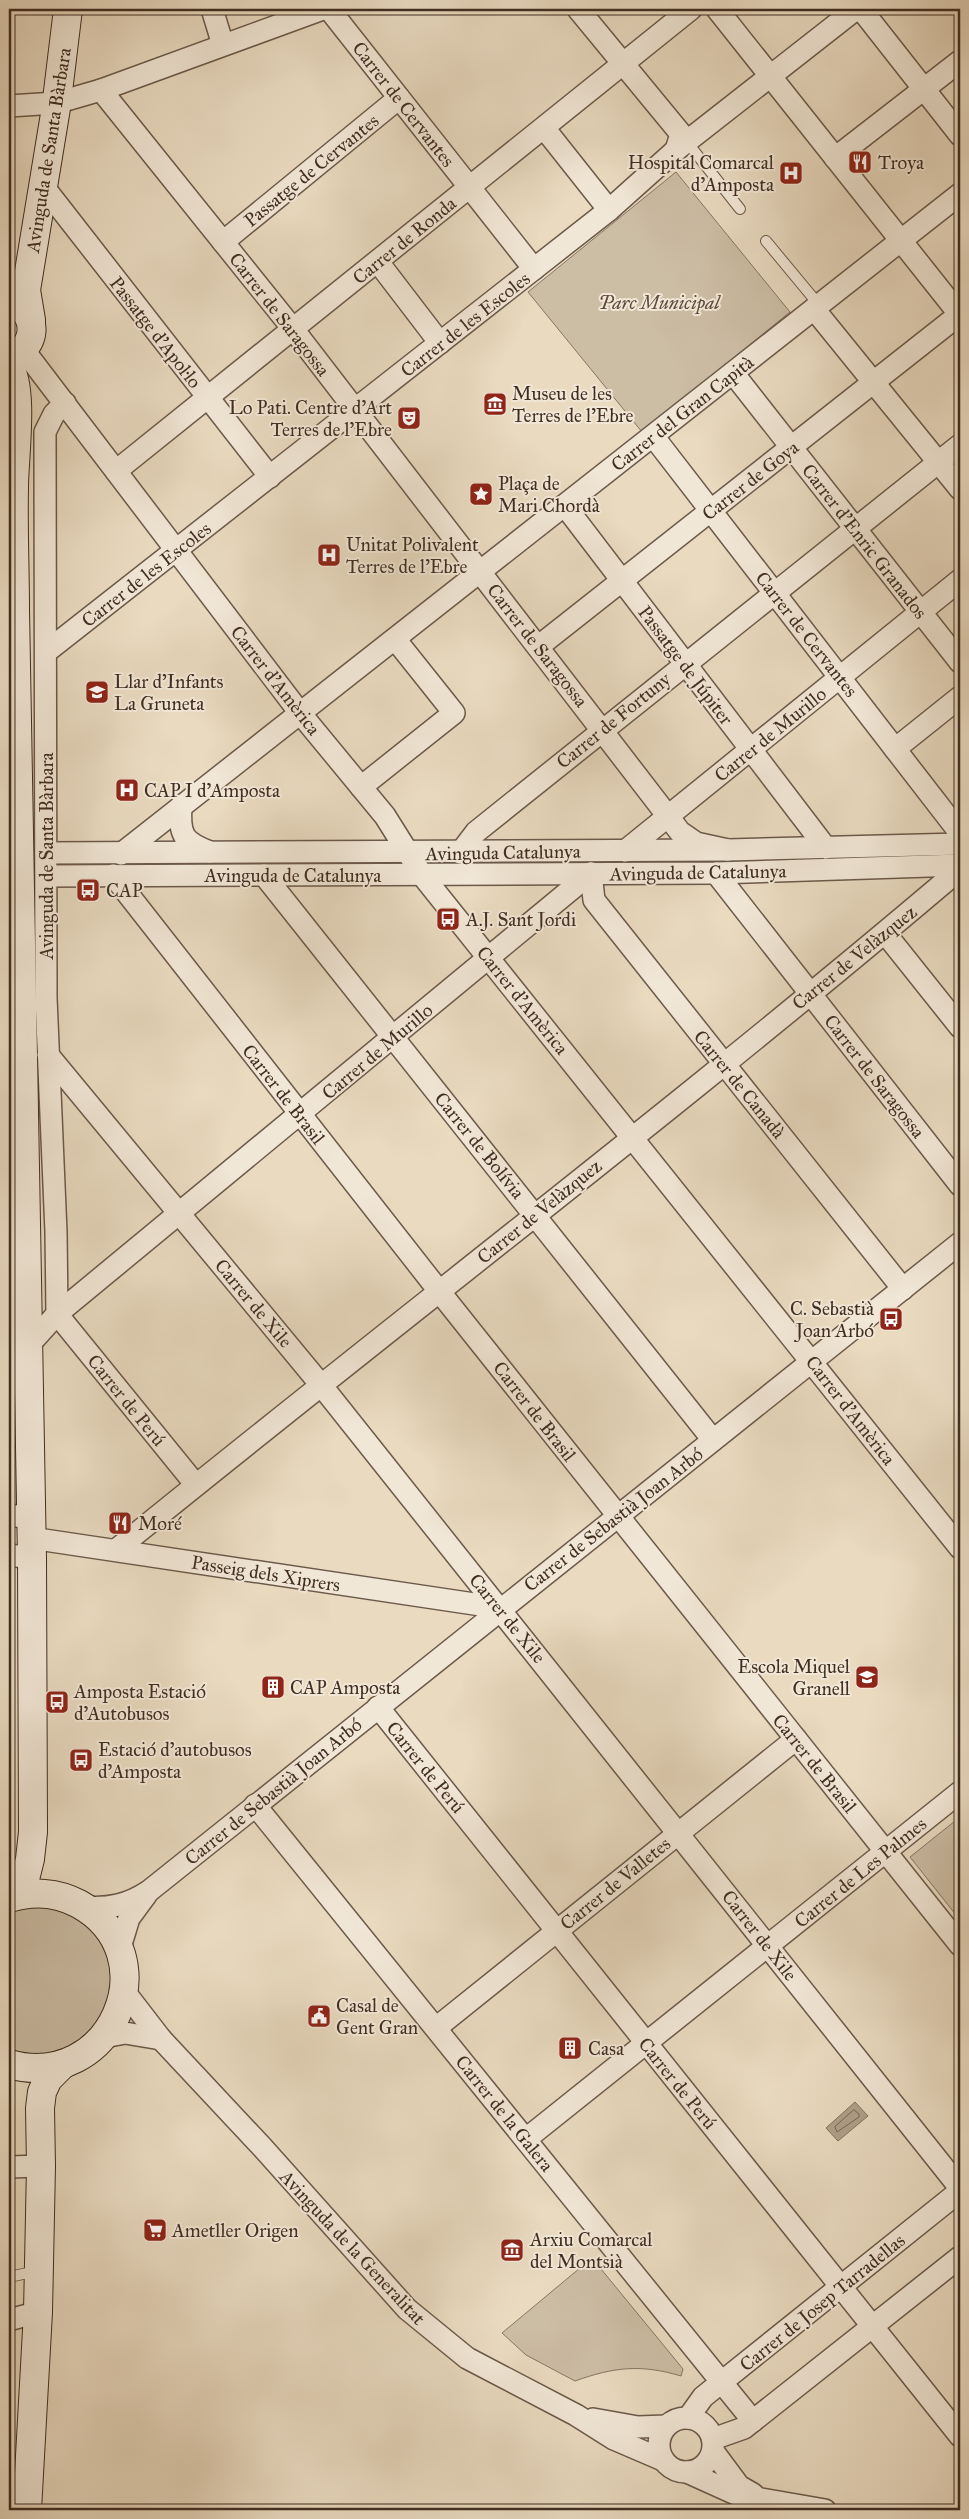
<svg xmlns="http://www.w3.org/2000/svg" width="969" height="2519" viewBox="0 0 969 2519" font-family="'IM FELL Great Primer',serif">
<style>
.green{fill:#ccbda5;stroke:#867664}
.water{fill:#b0a08a;stroke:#847260}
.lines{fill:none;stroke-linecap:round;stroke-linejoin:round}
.shore{stroke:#786756;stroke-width:1}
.lane-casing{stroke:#6b594a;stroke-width:12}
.street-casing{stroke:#6b594a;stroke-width:24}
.secondary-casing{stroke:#412e22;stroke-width:30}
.lane{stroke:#f1e7d6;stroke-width:10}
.street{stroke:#f1e7d6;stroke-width:21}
.secondary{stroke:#f1e7d6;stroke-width:28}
.labels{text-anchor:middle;stroke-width:4;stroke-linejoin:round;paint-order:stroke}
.street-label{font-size:19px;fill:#412e22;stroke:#f1e7d6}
.poi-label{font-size:19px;fill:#412e22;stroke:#f1e7d6;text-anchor:start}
.park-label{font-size:19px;font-style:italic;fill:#5d4b3c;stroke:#f1e7d6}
</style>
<rect width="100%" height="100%" fill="#e9dac0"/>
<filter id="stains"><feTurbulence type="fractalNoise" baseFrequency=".004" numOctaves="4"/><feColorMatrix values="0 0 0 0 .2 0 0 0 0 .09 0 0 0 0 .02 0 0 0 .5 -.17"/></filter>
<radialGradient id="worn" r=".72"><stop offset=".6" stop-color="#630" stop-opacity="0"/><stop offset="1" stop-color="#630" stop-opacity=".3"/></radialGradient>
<g class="green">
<polygon points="676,172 790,312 642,432 528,292"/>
<polygon points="960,1817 960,1920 910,1857"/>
<polygon points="58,1905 102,1935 116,1985 91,2038 45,2058 9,2052 9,1909"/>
<path d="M592 2258 683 2369 681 2376C641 2364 614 2367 575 2381L526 2355 502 2333Z"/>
</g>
<polygon class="water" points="855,2102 868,2116 838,2141 826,2128"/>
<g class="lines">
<polygon class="shore" points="854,2110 859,2114 859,2117 837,2132 835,2127"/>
<g class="lane-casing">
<g id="lane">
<polyline points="687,142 740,209"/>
<polyline points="766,241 819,305"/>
<polyline points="9,2277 37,2271"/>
</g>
</g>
<g class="street-casing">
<g id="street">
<polyline points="212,9 223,45"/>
<polyline points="329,9 534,269"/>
<polyline points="578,9 681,134 676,150"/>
<polyline points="717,9 960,315"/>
<polyline points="861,9 960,135"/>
<polyline points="101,90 293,329 680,832 696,843 728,850"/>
<polyline points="9,106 56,103 101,90 323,9"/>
<polyline points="544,128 609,210"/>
<polyline points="835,158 960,61"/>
<polyline points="43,186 270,477"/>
<polyline points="223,242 399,98"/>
<polyline points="378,262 440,343"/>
<polyline points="814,309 960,489"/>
<polyline points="23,349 300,713 385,816 422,875 960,1548"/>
<polyline points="733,373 960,662"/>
<polyline points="653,436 960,833"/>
<polyline points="116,471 691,9"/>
<polyline points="565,506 826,848"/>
<polyline points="539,646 960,314"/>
<polyline points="46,652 609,210 676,150 856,9"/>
<polyline points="895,749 960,697"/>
<polyline points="361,787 454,713 395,639"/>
<path d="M181 806C179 835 183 842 210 852"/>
<polyline points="625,851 960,580"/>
<polyline points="46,853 728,850 960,844"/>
<polyline points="460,853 476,832 960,445"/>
<polyline points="121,854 960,194"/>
<polyline points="591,873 594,900 903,1289"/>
<polyline points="716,873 960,1185"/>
<polyline points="113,875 439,1291 960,1945"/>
<polyline points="264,875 713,1440"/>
<polyline points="47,876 716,873 960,865"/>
<polyline points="885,933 960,1027"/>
<polyline points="48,1055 321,1385 960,2188"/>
<polyline points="57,1314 56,1232 46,998 45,432 54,414 65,403"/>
<polyline points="57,1314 196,1485"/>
<polyline points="9,1346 28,1346 57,1314 591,873"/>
<polyline points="9,1515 31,1518"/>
<polyline points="31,1538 501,1608"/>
<path d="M116 1550C396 1322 685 1103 960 869"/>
<polyline points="9,1555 32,1558"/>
<polyline points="378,1707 960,2436"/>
<polyline points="255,1805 753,2421"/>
<path d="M84 1907C109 1909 128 1905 149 1891L960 1243"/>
<polyline points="119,1951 129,1918 146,1895"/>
<polyline points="124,1991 161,2039 263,2148 407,2309 467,2358 576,2415 614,2439 663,2460"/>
<polyline points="436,2028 796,1739"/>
<polyline points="104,2037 125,2033 161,2039"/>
<polyline points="526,2139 960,1792"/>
<polyline points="9,2167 41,2166"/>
<polyline points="9,2320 38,2312"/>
<circle cx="686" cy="2445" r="27"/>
<polyline points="688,2418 703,2397 960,2191"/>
<polyline points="593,2419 638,2427 666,2426"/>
<polyline points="713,2439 744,2428 960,2257"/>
<polyline points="713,2451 739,2486 753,2494"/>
<polyline points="687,2472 738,2495 825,2510"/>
</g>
</g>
<g class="secondary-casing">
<g id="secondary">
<polyline points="31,320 26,290 56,108 68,9"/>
<path d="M9 356C34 350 39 322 20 306"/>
<path d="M9 366C24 390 14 458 14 487 13 528 15 569 15 610L32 1558 33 1832 30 1859 21 1895"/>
<path d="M9 1898C32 1891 57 1892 79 1904 171 1955 111 2093 9 2064"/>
<polyline points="27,2510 38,2312 41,2166 40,2108 42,2092 48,2079 63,2064"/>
</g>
</g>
<use href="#lane" class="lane"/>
<use href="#street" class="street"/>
<use href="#secondary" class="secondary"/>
</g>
<defs>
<g id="restaurant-square" transform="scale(1.25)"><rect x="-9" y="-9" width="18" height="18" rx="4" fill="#8f2418" stroke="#f1e7d6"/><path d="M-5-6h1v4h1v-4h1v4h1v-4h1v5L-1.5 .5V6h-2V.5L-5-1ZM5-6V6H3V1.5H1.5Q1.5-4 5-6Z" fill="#fff"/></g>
<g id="hospital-square" transform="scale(1.25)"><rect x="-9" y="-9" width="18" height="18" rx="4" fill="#8f2418" stroke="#f1e7d6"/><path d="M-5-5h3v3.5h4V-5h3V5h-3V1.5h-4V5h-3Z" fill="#fff"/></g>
<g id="museum-square" transform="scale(1.25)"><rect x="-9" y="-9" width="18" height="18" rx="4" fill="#8f2418" stroke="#f1e7d6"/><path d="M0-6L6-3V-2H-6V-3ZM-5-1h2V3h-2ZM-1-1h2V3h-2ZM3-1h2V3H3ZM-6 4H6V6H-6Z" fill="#fff"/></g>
<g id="theatre-square" transform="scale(1.25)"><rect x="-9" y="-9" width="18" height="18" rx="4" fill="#8f2418" stroke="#f1e7d6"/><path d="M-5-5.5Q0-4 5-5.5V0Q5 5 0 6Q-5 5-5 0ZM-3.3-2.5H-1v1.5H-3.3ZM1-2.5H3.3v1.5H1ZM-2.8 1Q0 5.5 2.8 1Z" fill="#fff"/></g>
<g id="sight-square" transform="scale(1.25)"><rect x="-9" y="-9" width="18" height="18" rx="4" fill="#8f2418" stroke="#f1e7d6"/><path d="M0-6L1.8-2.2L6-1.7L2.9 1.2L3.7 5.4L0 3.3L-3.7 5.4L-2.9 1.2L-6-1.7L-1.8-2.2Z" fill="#fff"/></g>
<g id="school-square" transform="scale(1.25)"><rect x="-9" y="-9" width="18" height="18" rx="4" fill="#8f2418" stroke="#f1e7d6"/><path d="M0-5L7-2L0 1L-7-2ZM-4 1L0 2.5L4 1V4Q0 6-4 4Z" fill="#fff"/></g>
<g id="bus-square" transform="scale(1.25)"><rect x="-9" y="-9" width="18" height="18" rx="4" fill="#8f2418" stroke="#f1e7d6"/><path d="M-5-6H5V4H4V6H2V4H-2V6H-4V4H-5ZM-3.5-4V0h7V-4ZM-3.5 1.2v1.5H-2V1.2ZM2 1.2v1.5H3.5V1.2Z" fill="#fff"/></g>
<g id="building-square" transform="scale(1.25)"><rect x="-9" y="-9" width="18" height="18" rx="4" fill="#8f2418" stroke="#f1e7d6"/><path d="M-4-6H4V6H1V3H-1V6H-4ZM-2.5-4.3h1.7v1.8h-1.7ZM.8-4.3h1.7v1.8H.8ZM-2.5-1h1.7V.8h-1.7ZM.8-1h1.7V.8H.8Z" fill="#fff"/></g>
<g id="civic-square" transform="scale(1.25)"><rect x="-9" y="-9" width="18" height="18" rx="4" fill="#8f2418" stroke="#f1e7d6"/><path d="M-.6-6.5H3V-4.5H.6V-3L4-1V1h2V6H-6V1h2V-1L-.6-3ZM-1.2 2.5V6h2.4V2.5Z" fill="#fff"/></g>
<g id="supermarket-square" transform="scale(1.25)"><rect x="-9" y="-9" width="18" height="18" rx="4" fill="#8f2418" stroke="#f1e7d6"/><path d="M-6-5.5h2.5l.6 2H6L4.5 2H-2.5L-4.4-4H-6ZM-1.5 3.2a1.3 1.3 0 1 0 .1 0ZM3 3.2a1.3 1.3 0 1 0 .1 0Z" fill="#fff"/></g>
</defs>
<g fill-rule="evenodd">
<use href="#restaurant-square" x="860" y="162"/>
<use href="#hospital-square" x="791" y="173"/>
<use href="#museum-square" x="495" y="404"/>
<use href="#theatre-square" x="409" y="418"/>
<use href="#sight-square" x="481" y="494"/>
<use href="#hospital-square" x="329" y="555"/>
<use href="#school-square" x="97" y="692"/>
<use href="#hospital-square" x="127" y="790"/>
<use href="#bus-square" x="88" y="890"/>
<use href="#bus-square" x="448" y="919"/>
<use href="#bus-square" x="891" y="1319"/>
<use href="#restaurant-square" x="120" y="1523"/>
<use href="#school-square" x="867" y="1677"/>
<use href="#building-square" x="273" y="1687"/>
<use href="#bus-square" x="57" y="1702"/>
<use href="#bus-square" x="81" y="1760"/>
<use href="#civic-square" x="319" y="2016"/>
<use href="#building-square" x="570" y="2048"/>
<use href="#supermarket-square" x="155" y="2230"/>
<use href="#museum-square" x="512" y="2250"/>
</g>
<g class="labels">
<g class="street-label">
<text transform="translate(404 104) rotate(52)" y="7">Carrer de Cervantes</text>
<text transform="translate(48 150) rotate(-81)" y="7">Avinguda de Santa Bàrbara</text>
<text transform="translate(311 170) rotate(-39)" y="7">Passatge de Cervantes</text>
<text transform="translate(404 240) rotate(-39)" y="7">Carrer de Ronda</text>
<text transform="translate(280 314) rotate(52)" y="7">Carrer de Saragossa</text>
<text transform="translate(465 324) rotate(-38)" y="7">Carrer de les Escoles</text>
<text transform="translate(156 332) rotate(52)" y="7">Passatge d'Apol·lo</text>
<text transform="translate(682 413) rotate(-38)" y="7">Carrer del Gran Capità</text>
<text transform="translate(750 480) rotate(-38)" y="7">Carrer de Goya</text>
<text transform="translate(865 541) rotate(52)" y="7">Carrer d'Enric Granados</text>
<text transform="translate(146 574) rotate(-38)" y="7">Carrer de les Escoles</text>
<text transform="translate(807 634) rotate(52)" y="7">Carrer de Cervantes</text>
<text transform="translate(538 645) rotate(52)" y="7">Carrer de Saragossa</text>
<text transform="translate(686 665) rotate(53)" y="7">Passatge de Júpiter</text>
<text transform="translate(276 680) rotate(52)" y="7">Carrer d'Amèrica</text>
<text transform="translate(613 720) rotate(-39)" y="7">Carrer de Fortuny</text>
<text transform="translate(770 734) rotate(-39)" y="7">Carrer de Murillo</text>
<text transform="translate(503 852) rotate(-1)" y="7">Avinguda Catalunya</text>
<text transform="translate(46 856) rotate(-90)" y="7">Avinguda de Santa Bàrbara</text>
<text transform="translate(698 872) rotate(-1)" y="7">Avinguda de Catalunya</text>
<text x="293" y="882">Avinguda de Catalunya</text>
<text transform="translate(854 957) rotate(-39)" y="7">Carrer de Velàzquez</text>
<text transform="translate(523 1000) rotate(51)" y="7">Carrer d'Amèrica</text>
<text transform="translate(377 1051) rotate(-40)" y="7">Carrer de Murillo</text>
<text transform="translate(875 1076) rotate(52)" y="7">Carrer de Saragossa</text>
<text transform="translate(740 1084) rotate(51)" y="7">Carrer de Canadà</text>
<text transform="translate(284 1094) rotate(52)" y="7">Carrer de Brasil</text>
<text transform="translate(480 1145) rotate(51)" y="7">Carrer de Bolívia</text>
<text transform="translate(539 1211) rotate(-39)" y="7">Carrer de Velàzquez</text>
<text transform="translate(254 1303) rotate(50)" y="7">Carrer de Xile</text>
<text transform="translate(127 1400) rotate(51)" y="7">Carrer de Perú</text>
<text transform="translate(851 1410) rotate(52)" y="7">Carrer d'Amèrica</text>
<text transform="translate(535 1411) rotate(52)" y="7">Carrer de Brasil</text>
<text transform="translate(613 1519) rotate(-38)" y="7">Carrer de Sebastià Joan Arbó</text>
<text transform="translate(266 1573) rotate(9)" y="7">Passeig dels Xiprers</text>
<text transform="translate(508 1618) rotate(51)" y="7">Carrer de Xile</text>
<text transform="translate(815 1763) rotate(51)" y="7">Carrer de Brasil</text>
<text transform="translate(426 1767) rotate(51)" y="7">Carrer de Perú</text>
<text transform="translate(273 1791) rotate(-39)" y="7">Carrer de Sebastià Joan Arbó</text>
<text transform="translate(860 1872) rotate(-39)" y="7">Carrer de Les Palmes</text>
<text transform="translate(615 1883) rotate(-39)" y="7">Carrer de Valletes</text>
<text transform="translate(760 1935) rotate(52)" y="7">Carrer de Xile</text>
<text transform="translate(678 2083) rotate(51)" y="7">Carrer de Perú</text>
<text transform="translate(505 2113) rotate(51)" y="7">Carrer de la Galera</text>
<text transform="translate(353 2247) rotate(47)" y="7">Avinguda de la Generalitat</text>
<text transform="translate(822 2302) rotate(-39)" y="7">Carrer de Josep Tarradellas</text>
</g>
<g class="poi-label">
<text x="774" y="169" text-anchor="end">Hospital Comarcal<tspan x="774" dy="22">d'Amposta</tspan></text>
<text x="878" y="169">Troya</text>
<text x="512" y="400">Museu de les<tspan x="512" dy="22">Terres de l'Ebre</tspan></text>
<text x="392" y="414" text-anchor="end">Lo Pati. Centre d'Art<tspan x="392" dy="22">Terres de l'Ebre</tspan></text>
<text x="498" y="490">Plaça de<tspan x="498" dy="22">Mari Chordà</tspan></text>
<text x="346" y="551">Unitat Polivalent<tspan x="346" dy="22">Terres de l'Ebre</tspan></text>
<text x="114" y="688">Llar d'Infants<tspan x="114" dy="22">La Gruneta</tspan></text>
<text x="144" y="797">CAP I d'Amposta</text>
<text x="106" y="897">CAP</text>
<text x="466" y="926">A.J. Sant Jordi</text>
<text x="874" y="1315" text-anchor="end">C. Sebastià<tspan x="874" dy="22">Joan Arbó</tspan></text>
<text x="138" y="1530">Moré</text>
<text x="850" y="1673" text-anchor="end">Escola Miquel<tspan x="850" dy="22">Granell</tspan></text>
<text x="290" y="1694">CAP Amposta</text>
<text x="74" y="1698">Amposta Estació<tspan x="74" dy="22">d'Autobusos</tspan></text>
<text x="98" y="1756">Estació d'autobusos<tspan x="98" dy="22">d'Amposta</tspan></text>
<text x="336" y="2012">Casal de<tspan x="336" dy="22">Gent Gran</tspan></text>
<text x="588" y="2055">Casa</text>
<text x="172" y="2237">Ametller Origen</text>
<text x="530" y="2246">Arxiu Comarcal<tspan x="530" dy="22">del Montsià</tspan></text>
</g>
<g class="park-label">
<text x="659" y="309">Parc Municipal</text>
</g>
</g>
<rect width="969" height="2519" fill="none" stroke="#e9dac0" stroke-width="30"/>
<rect x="10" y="10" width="949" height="2499" fill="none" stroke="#412e22" stroke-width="2.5"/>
<rect x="15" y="15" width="939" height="2489" fill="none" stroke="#412e22"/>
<rect width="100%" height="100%" filter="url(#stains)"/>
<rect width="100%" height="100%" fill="url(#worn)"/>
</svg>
